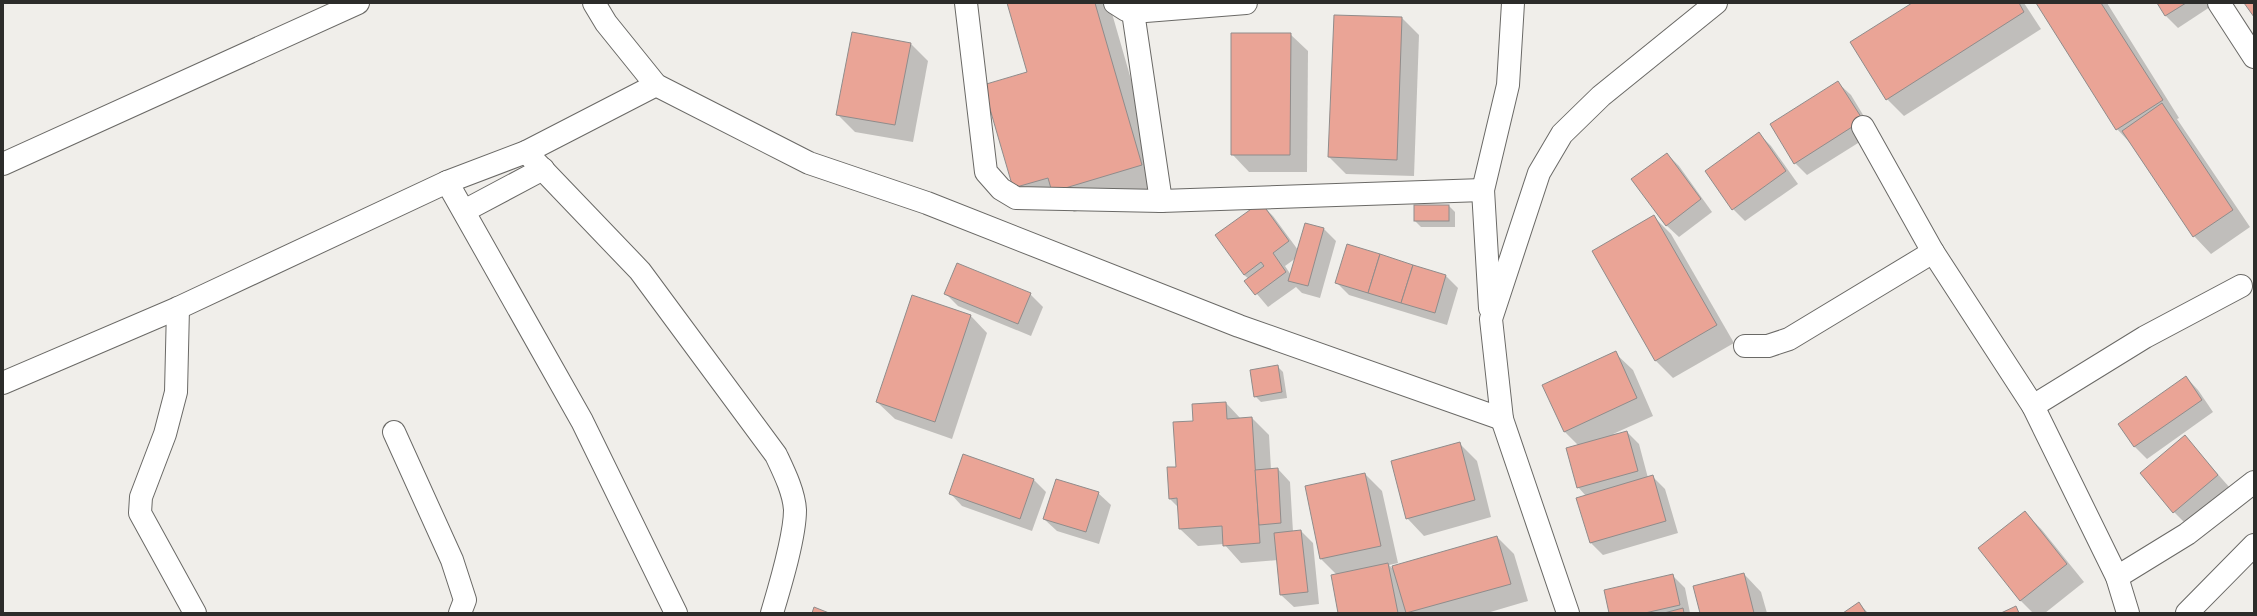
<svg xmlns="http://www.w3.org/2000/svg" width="2257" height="616" viewBox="0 0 2257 616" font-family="Barlow,sans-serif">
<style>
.shadow{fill:#0003;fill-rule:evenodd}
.building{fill:#eaa496;stroke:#908c8b}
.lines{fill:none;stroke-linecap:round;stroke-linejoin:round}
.minor-casing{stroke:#6a6966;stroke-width:24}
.minor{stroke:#fff;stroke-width:22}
</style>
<rect width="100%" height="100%" fill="#f0eeea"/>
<g class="shadow">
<polygon points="1008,3 1109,3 1162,187 1074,212 1062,201 1014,187 1028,72"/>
<polygon points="1914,3 2024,3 2041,29 1904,116 1887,99"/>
<polygon points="2037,3 2107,3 2179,118 2177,119 2250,227 2211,254 2194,236 2134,147 2117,129"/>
<polygon points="2158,3 2216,3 2178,28 2166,16"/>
<polygon points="1402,18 1419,35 1414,176 1346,174 1329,157"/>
<polygon points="1290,34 1308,51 1307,172 1249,172 1232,154"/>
<polygon points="911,44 928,61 913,142 855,132 837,114"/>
<polygon points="1838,83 1851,95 1874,133 1807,175 1795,163"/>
<polygon points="1759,134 1771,146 1798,184 1745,221 1733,209"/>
<polygon points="1667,154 1679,166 1712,212 1679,237 1666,225"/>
<path d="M1261 204 1273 216 1298 250 1305 224 1324 229 1336 241 1320 298 1302 293 1296 287 1268 307 1246 281 1249 279 1244 275ZM1296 258 1291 275 1285 266Z"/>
<polygon points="1449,206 1455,212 1455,227 1421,227 1415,221"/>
<polygon points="1653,216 1671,234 1734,343 1673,378 1656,361 1593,251"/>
<polygon points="958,265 1030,294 1043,307 1031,336 958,306 946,294"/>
<polygon points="1446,276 1458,288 1447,325 1349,295 1336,282"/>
<polygon points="970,315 987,333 952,439 895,419 877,402"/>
<polygon points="1615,353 1633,370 1653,416 1613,434 1627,432 1639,444 1648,478 1652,476 1665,489 1678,533 1603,555 1591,543 1578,499 1586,496 1578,487 1578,445 1564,431"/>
<polygon points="1277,366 1283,372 1287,398 1261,402 1255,396"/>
<polygon points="2186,377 2198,390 2213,412 2147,459 2135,447 2119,425"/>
<polygon points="1226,403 1241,419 1252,418 1269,435 1271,470 1278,469 1290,482 1293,532 1301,531 1313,543 1319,604 1294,607 1281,595 1278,560 1241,563 1224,544 1198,546 1180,529 1179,508 1170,499 1177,468 1194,422"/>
<polygon points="2185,437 2230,488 2186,524 2174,512"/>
<polygon points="1459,443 1477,461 1491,517 1424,536 1407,518"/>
<polygon points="1365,474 1382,491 1398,563 1389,565 1395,571 1497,537 1514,554 1528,601 1487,613 1339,613 1337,575 1321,559"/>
<polygon points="1034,480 1046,492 1032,531 962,506 950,493"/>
<polygon points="1098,493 1111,505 1099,544 1057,531 1044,519"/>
<polygon points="2025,512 2042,530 2084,582 2045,613 2033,613 2021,601 1980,548"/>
<polygon points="1744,574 1761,592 1767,613 1701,613"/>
<polygon points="1672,575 1685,588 1690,613 1610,613"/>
<polygon points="1859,603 1868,613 1845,613"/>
</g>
<g class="building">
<polygon points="1007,3 1095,3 1142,165 1052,192 1048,178 1013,188 983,85 1027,72"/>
<polygon points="1912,3 2019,3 2024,12 1886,100 1850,42"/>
<polygon points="2036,3 2101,3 2163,100 2116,130"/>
<polygon points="2157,3 2186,3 2165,16"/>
<polygon points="2244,3 2254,3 2254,17"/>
<polygon points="1334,15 1402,17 1397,160 1328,157"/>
<polygon points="852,32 911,43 895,125 836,115"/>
<polygon points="1231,33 1291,33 1290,155 1231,155"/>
<polygon points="1838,81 1863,120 1794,164 1770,124"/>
<polygon points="2162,103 2233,210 2193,237 2122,131"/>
<polygon points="1759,132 1786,171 1732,210 1705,171"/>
<polygon points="1667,153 1701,199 1666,226 1631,179"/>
<polygon points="1261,202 1289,241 1273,253 1286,272 1255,295 1244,281 1264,266 1261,262 1244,275 1215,235"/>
<rect x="1414" y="205" width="35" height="16"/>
<polygon points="1654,215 1717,325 1655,361 1592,251"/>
<polygon points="1305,223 1324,228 1308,286 1288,281"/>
<polygon points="1347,244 1380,254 1368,293 1335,283"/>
<polygon points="1380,254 1413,265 1401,303 1368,293"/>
<polygon points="957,263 1031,293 1018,324 944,294"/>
<polygon points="1413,265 1446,275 1435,313 1401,303"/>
<polygon points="912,295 971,315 935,422 876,402"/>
<polygon points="1616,351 1637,398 1564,432 1542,385"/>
<polygon points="1278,365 1282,392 1254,397 1250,370"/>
<polygon points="2186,376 2202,400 2134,447 2118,424"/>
<polygon points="1226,402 1227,419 1252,417 1260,543 1223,546 1222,526 1179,529 1177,498 1169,499 1167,467 1176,467 1173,422 1193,421 1192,404"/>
<polygon points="1627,431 1638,471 1577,488 1566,448"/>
<polygon points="2185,435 2218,475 2173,513 2140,473"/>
<polygon points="1460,442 1475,500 1406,519 1391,461"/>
<polygon points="963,454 1034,479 1020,519 949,494"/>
<polygon points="1278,468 1281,523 1259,525 1255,470"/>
<polygon points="1365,473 1381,546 1320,559 1305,486"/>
<polygon points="1653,475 1666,521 1590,543 1576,498"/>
<polygon points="1056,479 1099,492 1086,532 1043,519"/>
<polygon points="2025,511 2067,564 2020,601 1978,548"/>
<polygon points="1301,530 1308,592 1280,595 1274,533"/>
<polygon points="1497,536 1511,584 1406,613 1392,566"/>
<polygon points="1388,563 1398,613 1338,613 1331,575"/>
<polygon points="1744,573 1754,613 1700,613 1693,586"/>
<polygon points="1673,574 1680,605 1645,613 1609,613 1604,590"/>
<polygon points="1859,602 1866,613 1843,613"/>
<polygon points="2016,606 2019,613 2001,613"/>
<polygon points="814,607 829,613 812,613"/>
<polygon points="1683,608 1684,613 1664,613"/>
</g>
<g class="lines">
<g class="minor-casing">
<g id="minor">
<polyline points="594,3 606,23 656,85 809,163 927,203 1239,326 1502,419"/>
<polyline points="966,3 986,172 1001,189 1016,198 1161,201 1483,190"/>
<polyline points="1115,3 1126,10 1133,12 1246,3"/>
<polyline points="2219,3 2254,57"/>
<polyline points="1133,12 1161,201"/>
<polyline points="1863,127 1933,252 2033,406 2117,577 2128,613"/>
<path d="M526 152 640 271 776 455C784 472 794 492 795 510 795 537 780 586 772 613"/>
<polyline points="3,164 358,3"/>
<polyline points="447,182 582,421 676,613"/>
<polyline points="464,211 543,169"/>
<polyline points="178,308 176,392 165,434 141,497 140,513 195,613"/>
<polyline points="1490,308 1483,190 1508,85 1513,3"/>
<polyline points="1745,346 1768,346 1789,339 1933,252"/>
<polyline points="3,383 178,308 447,182 526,152 656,85"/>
<polyline points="2033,406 2145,337 2241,286"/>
<polyline points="394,432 452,560 465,600 460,613"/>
<polyline points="2117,577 2187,534 2254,482"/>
<polyline points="1568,613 1502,419 1491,319 1539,173 1562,134 1601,96 1716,3"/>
<polyline points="2187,613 2254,545"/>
</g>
</g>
<use href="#minor" class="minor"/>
</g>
<rect width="2257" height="616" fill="none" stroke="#2c2c2a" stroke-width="8"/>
</svg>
